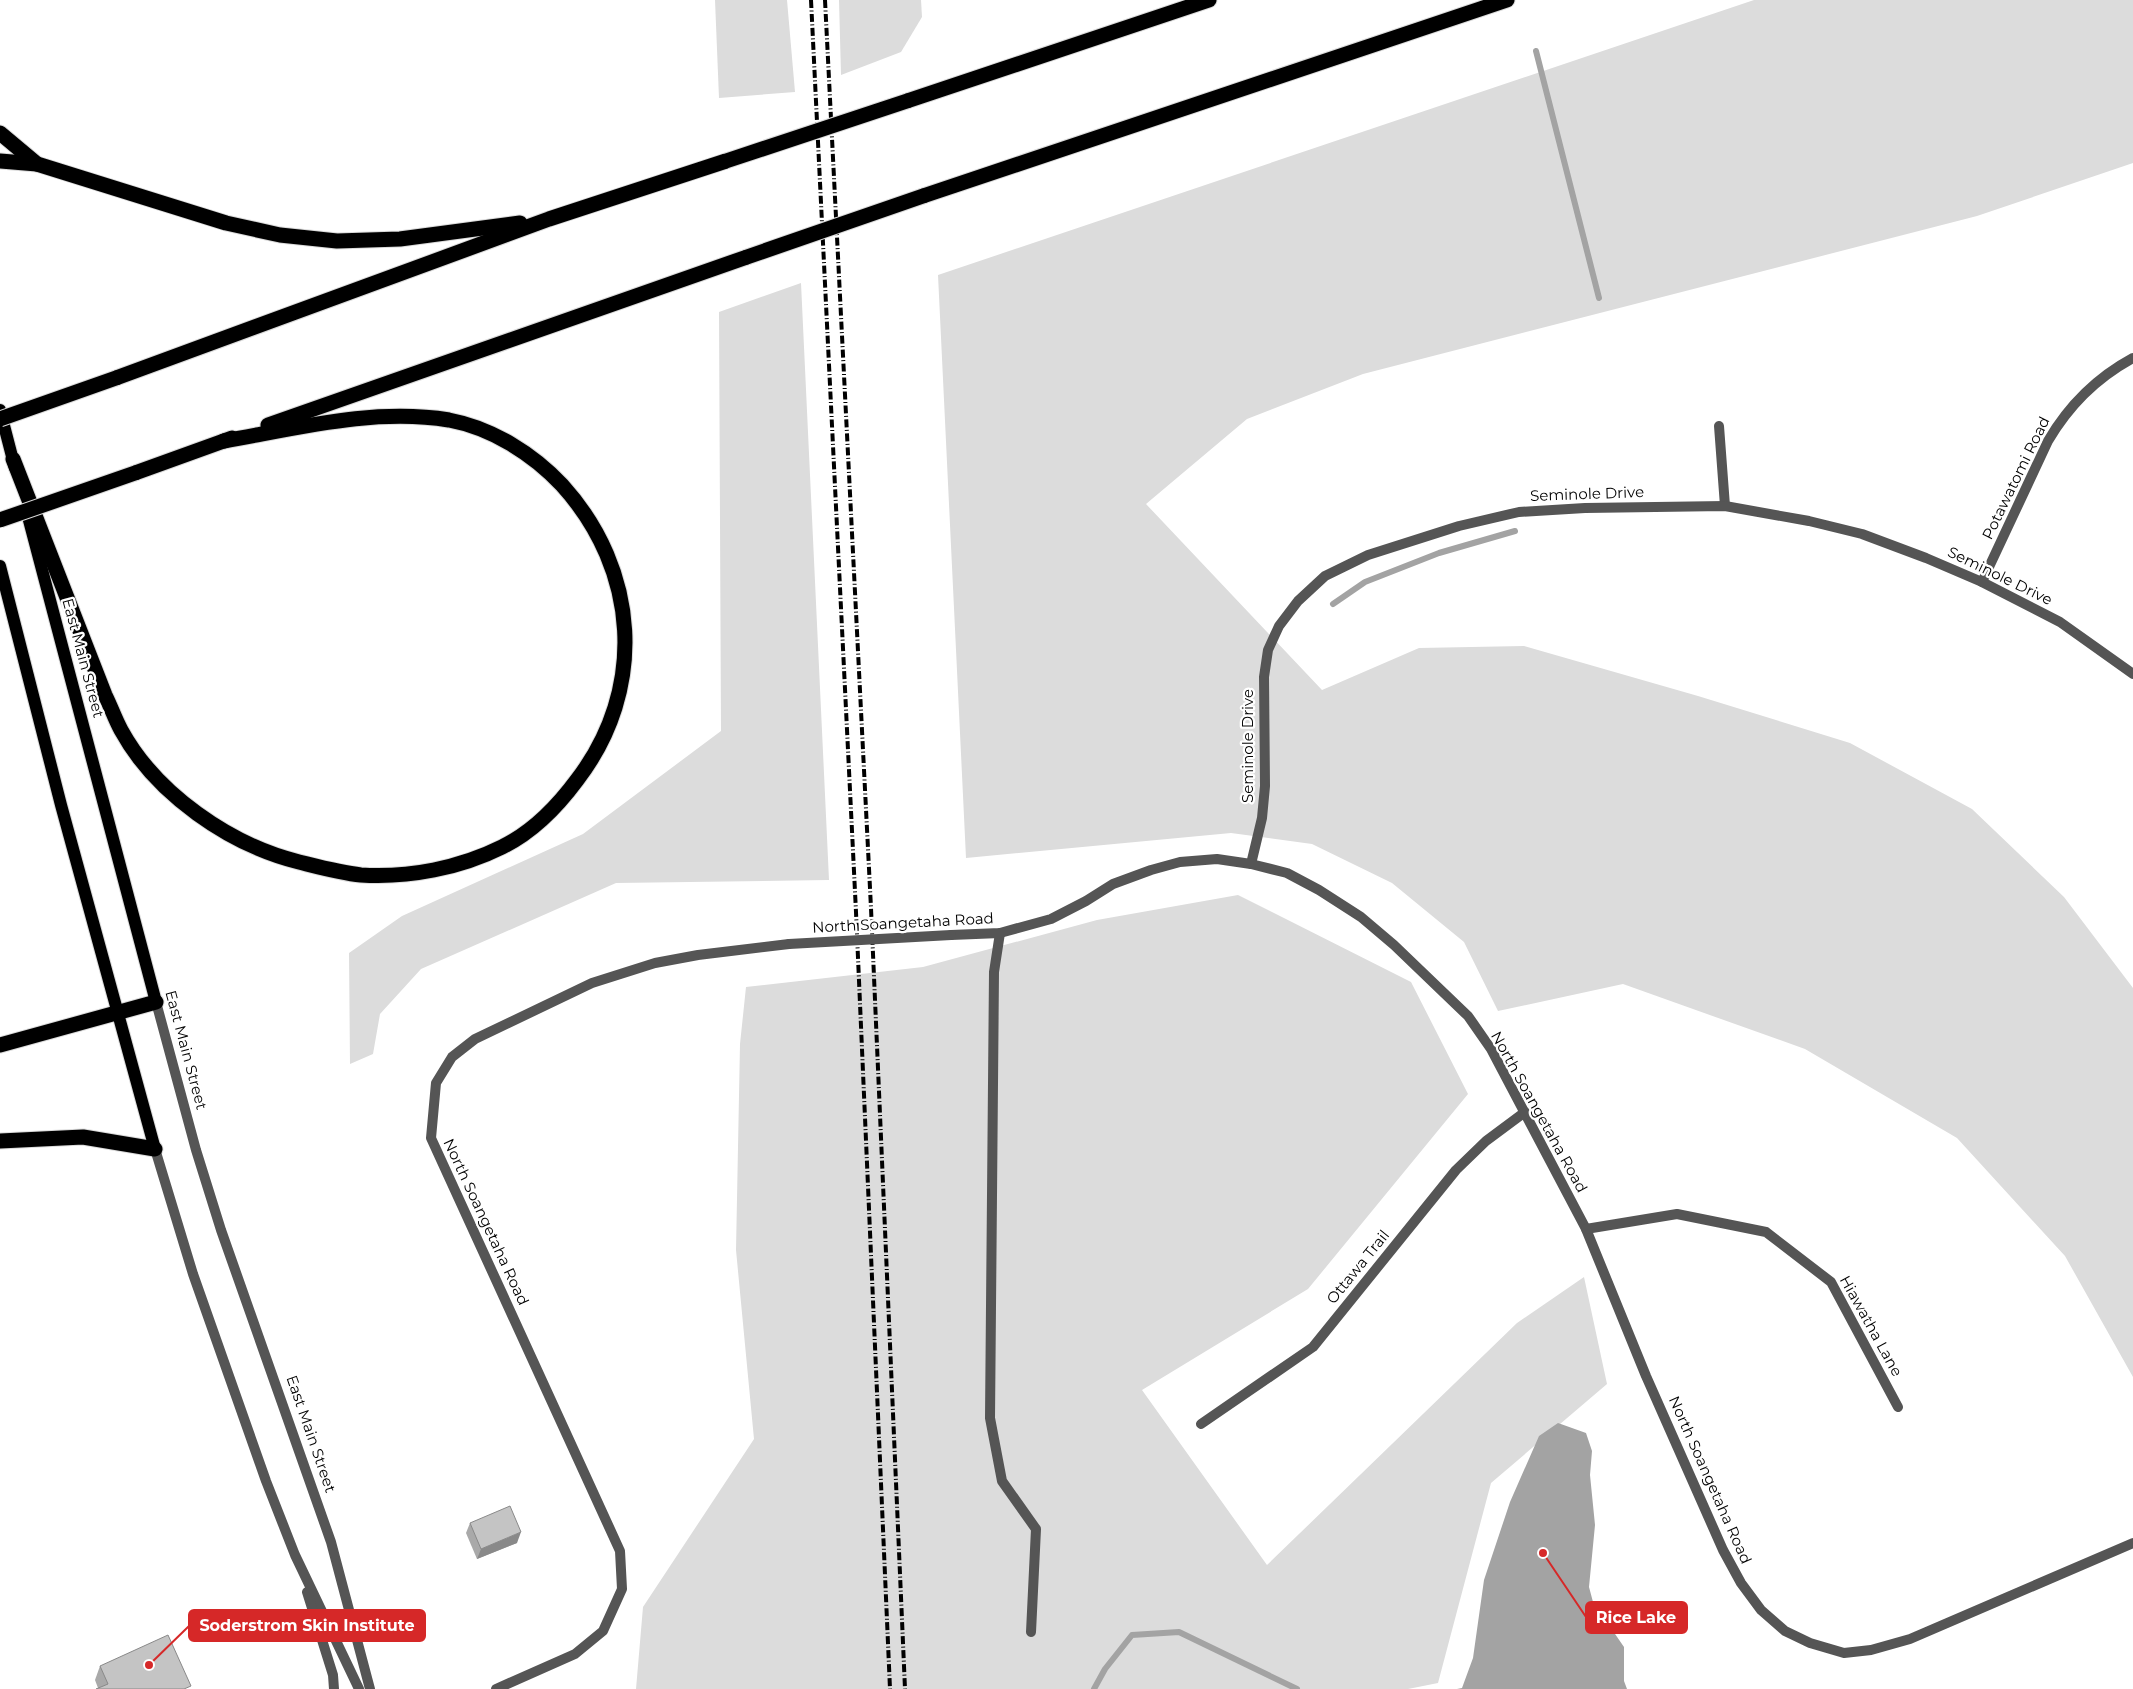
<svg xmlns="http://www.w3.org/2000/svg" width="2133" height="1689" viewBox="0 0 2133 1689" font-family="Montserrat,sans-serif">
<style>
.green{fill:#dcdcdc}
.water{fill:#a3a3a3}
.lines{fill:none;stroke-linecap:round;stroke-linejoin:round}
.stream{stroke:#a3a3a3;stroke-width:6}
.primary-casing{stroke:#dbdbdb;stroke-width:14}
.motorway-casing{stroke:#dbdbdb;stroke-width:17}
.service{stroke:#555;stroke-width:10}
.minor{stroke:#555;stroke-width:10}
.tertiary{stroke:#555;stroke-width:10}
.primary{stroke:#000;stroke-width:12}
.motorway{stroke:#000;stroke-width:15}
.rail{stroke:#000;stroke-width:4;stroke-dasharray:8 2.5 1 2.5;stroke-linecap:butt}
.motorway-bridge-casing{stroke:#dbdbdb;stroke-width:17;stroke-linecap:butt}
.minor-bridge{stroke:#555;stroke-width:10}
.motorway-bridge{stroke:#000;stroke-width:15}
.wall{fill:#a9a9a9}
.shaded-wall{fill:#898989}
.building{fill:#c4c4c4;stroke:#898989}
.labels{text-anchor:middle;stroke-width:4.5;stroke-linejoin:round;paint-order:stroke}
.street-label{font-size:15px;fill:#000;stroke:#fff}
.leader{fill:none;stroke:#d62828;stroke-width:2}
.callout-dot{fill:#d62828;stroke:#fff;stroke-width:2}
.callout{fill:#d62828;stroke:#d62828;stroke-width:2}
.callout-label{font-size:16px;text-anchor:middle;font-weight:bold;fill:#fff}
</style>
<rect width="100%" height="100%" fill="#fff"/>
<g class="green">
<polygon points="715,0 787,0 795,92 719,98"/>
<polygon points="839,0 921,0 922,17 901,52 841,75"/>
<polygon points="1754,0 2133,0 2133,163 1977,216 1363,374 1247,419 1146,504 1322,690 1419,648 1524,646 1698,696 1850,743 1972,809 2064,897 2133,988 2133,1377 2065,1256 1957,1138 1805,1049 1623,984 1498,1011 1464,942 1392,883 1312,844 1231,833 966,858 938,275"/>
<polygon points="801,283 829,880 616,883 421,969 380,1014 373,1054 350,1064 349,953 402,916 583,834 721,731 719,312"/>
<polygon points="1238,895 1411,982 1468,1094 1308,1289 1142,1390 1267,1565 1517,1323 1584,1277 1607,1384 1491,1483 1438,1683 1408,1689 636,1689 643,1607 754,1439 736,1250 740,1044 746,987 923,967 1097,920"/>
</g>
<polygon class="water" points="1558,1423 1586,1433 1592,1451 1590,1475 1595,1525 1589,1587 1593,1602 1624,1647 1624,1681 1627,1689 1457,1689 1462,1688 1473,1658 1484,1580 1510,1502 1539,1436"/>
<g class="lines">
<g class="stream">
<polyline points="1536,51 1599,298"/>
<polyline points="1333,604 1365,582 1439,553 1515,531"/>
<polyline points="1094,1689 1105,1669 1132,1635 1179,1632 1297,1689"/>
</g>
<g class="primary-casing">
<g id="primary">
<polyline points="0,410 15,468"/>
<polyline points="26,509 156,1002"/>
<polyline points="0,566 61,805 155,1149"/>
</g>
</g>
<g class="motorway-casing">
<g id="motorway">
<polyline points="907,101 1209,0"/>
<polyline points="0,133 37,164 226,223 280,235 337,241 400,239 520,223"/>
<polyline points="0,161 37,164"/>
<polyline points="923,196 1507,0"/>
<polyline points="116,378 549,219 726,161"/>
<polyline points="268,425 747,257"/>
<path d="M13 459 105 695C111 707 115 719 121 730 156 794 230 845 299 862 319 867 341 873 361 875 409 878 460 868 502 847 533 832 557 807 577 780 647 689 639 570 562 485 533 454 492 428 449 420 374 408 298 428 224 441"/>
<polyline points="135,473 232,438"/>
<polyline points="0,1045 156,1002"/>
<polyline points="0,1141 83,1137 155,1149"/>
</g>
</g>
<g class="service">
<polyline points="1719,426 1725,506"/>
<polyline points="1000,933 994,972 990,1418 1002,1481 1036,1529 1031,1632"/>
<polyline points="1201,1424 1313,1347 1456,1170 1486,1141 1525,1112"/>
</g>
<g class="minor">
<path d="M1982 582 2048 441C2069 405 2096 378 2133 358"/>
<polyline points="1251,864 1262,818 1265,786 1264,677 1268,650 1279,626 1298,601 1325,576 1368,555 1459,526 1519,512 1585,508 1725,506 1809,521 1862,534 1926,558 1982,582 2060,622 2133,674"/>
<polyline points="951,935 1000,933 1051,919 1086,901 1113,884 1151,870 1180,862 1217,859 1251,864 1287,873 1319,890 1361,917 1394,945 1468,1016 1491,1049 1586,1229 1646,1376 1723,1550 1741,1583 1761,1610 1785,1631 1810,1643 1844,1653 1871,1650 1910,1639 2133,1543"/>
<polyline points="1586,1229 1677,1214 1766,1232 1831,1282 1898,1407"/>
<polyline points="496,1689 575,1654 603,1631 622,1589 620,1551 431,1138 436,1083 452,1057 475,1039 592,983 655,963 698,955 789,944"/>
</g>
<g class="tertiary">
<polyline points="156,1002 196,1150 221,1230 331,1542 370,1689"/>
<polyline points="155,1149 193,1274 266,1481 295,1555 359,1689"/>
<polyline points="307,1592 333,1675 334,1689"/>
</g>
<use href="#primary" class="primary"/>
<use href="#motorway" class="motorway"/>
<g class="rail">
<polyline points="811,0 856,912 890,1689"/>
<polyline points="825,0 871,908 905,1689"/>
</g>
<g class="motorway-bridge-casing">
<g id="motorway-bridge">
<polyline points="726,161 907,101"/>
<polyline points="747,257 923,196"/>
<polyline points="0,419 116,378"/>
<polyline points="0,520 135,473"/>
</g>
</g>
<polyline class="minor-bridge" points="789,944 951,935"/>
<use href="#motorway-bridge" class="motorway-bridge"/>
</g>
<g class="wall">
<polygon points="470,1523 517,1543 477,1559 466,1533"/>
<polygon points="100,1666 191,1686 98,1688 95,1680"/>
</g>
<polygon class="shaded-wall" points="521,1532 517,1543 477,1559 481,1549"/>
<g class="building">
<polygon points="510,1506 521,1532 481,1549 470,1523"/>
<polygon points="168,1635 191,1686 184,1689 96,1689 108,1684 100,1666"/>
</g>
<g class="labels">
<g class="street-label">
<text transform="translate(2016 478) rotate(-64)" y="5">Potawatomi Road</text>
<text transform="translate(1587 494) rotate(-2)" y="5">Seminole Drive</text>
<text transform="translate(2000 576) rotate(26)" y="5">Seminole Drive</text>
<text transform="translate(83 658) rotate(75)" y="5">East Main Street</text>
<text transform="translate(1248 746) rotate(-90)" y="5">Seminole Drive</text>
<text transform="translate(903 923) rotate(-3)" y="5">North Soangetaha Road</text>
<text transform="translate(186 1050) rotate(75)" y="5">East Main Street</text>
<text transform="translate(1539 1112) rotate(61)" y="5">North Soangetaha Road</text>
<text transform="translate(486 1222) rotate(65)" y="5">North Soangetaha Road</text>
<text transform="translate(1358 1267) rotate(-51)" y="5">Ottawa Trail</text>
<text transform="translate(1871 1326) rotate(61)" y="5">Hiawatha Lane</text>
<text transform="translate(311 1434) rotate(71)" y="5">East Main Street</text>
<text transform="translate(1710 1480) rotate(66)" y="5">North Soangetaha Road</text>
</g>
</g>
<path class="leader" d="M1543 1553L1586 1617M149 1665L189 1626"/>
<g class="callout-dot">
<circle cx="1543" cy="1553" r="5"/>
<circle cx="149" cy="1665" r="5"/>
</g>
<g class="callout">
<rect x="1586" y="1602" width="101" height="31" rx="5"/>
<rect x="189" y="1610" width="236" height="31" rx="5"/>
</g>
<g class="callout-label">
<text x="1636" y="1623">Rice Lake</text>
<text x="307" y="1631">Soderstrom Skin Institute</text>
</g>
</svg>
